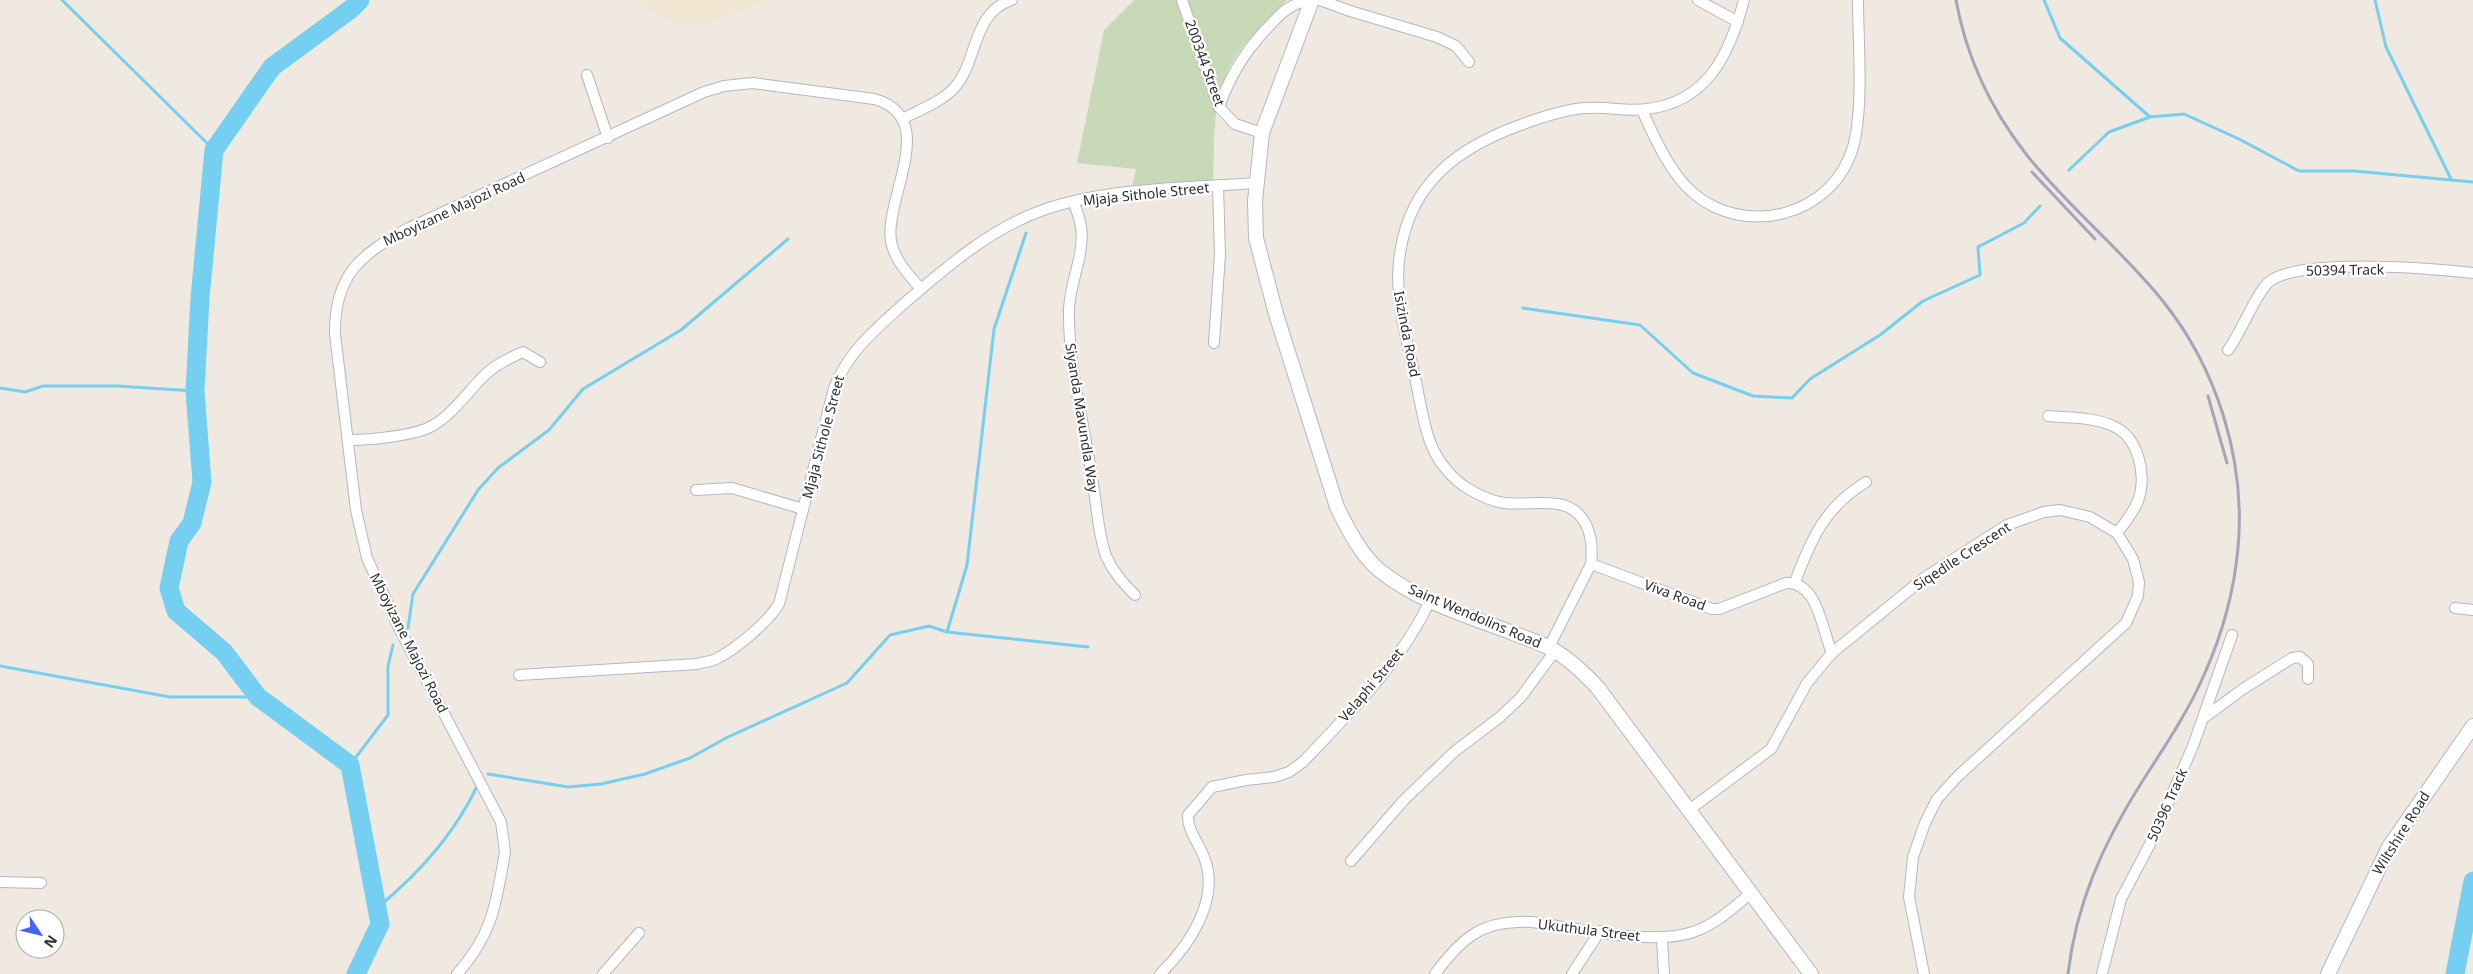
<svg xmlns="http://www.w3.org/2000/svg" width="2473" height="974" viewBox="0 0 2473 974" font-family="'Noto Sans',sans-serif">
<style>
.education{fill:#f0e6d1}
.cemetery{fill:#c8d9b8}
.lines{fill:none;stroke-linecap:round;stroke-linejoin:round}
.stream{stroke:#75cff0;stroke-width:3}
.river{stroke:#75cff0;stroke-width:19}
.street-casing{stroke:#b4b7c1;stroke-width:12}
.secondary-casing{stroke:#b4b7c1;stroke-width:16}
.street{stroke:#fff;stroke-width:10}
.secondary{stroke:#fff;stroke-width:14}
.rail{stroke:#a3a6b8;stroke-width:3}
.labels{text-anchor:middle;stroke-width:4.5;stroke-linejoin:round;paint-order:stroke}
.street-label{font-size:14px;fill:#2e2e2e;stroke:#fff}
</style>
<rect width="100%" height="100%" fill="#efe9e1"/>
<polygon class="education" points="635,0 766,0 705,25 670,23"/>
<path class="cemetery" d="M1134 0H1287C1270 19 1243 42 1231 64 1211 99 1215 144 1213 182L1132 187 1136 169 1077 163 1104 30Z"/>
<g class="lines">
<g class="stream">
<polyline points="62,0 214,150"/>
<polyline points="2044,0 2060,38 2150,117 2184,114 2239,139 2299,171 2354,171 2473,182"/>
<polyline points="2375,0 2386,47 2451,179"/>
<polyline points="2069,170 2109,132 2150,117"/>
<polyline points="1523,308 1640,325 1693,373 1753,396 1792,398 1810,379 1880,335 1923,301 1980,275 1978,247 2024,223 2040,206"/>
<polyline points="0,388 25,392 43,386 117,386 195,391"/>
<polyline points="408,628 413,594 478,490 498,468 549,430 583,389 681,330 788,239"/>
<polyline points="947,632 967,565 994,329 1026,233"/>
<polyline points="0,666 170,697 258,697"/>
<polyline points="350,765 388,715 388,666 393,645"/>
<polyline points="488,774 568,787 601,784 645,774 690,758 728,737 847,683 890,635 929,626 947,632 1088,647"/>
<path d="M377 908C417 875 456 832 478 784"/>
</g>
<g class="river">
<polyline points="356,974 380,924 350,765 258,697 224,652 176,611 169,588 179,541 192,523 202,482 195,391 200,298 214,150 272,67 351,9 360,0"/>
<polyline points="2455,974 2473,881"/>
</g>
<g class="street-casing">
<g id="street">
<polyline points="1182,0 1219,107 1235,124 1262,133"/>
<polyline points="1320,0 1350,11 1437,37 1456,46 1469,62"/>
<polyline points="1698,0 1738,22"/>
<polyline points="587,75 608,138"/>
<path d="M1219 107C1233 67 1252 42 1283 12L1292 6 1306 0"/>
<path d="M1642 110C1654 137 1670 173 1693 193 1746 238 1833 216 1853 147 1864 108 1858 42 1858 0"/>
<path d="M902 119C919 110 942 102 955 87 978 61 972 12 1012 0"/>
<path d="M1074 202C1076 210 1080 219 1081 227 1085 254 1070 282 1069 309 1068 367 1084 421 1092 478 1097 504 1097 530 1106 556 1113 572 1123 583 1135 595"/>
<polyline points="1214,343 1220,254 1218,186"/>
<path d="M2228 350C2241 333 2256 293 2269 282 2297 258 2435 268 2473 273"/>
<path d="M2048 416C2070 418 2093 417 2113 426 2139 437 2147 476 2138 501 2133 513 2125 523 2117 533"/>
<path d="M349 440C369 440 414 436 432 426 450 416 464 397 479 381 491 367 507 359 523 352L540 362"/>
<polyline points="696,490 732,488 803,509"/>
<path d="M1591 564 1712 609H1719L1786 583C1818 581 1822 630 1832 653"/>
<path d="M1795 582C1811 539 1825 507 1866 482"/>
<polyline points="2455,608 2473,610"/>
<path d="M1549 647 1591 564C1594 539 1588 509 1558 504 1540 501 1522 505 1504 503 1491 501 1478 495 1467 488 1454 480 1441 465 1434 451 1424 430 1421 405 1416 382 1407 339 1393 297 1400 253 1411 181 1459 147 1523 124 1542 117 1563 110 1584 108 1605 106 1626 112 1647 109 1708 102 1730 53 1744 0"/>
<path d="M519 675 697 664C703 662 710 662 716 659 736 649 767 623 779 604L834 388C849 350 878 327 908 300 950 264 993 227 1046 209 1111 187 1189 188 1256 183"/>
<polyline points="2205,717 2243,689 2292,658 2300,657 2308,664 2308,679"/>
<polyline points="1689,810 1771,749 1807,683 1832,653 1924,578 2007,525 2044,512 2060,510 2090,517 2117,533 2133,559 2139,582 2138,596 2126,623 1958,776 1937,799 1925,823 1913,857 1909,897 1924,974"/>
<polyline points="1351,861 1403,801 1454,752 1500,717 1521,697 1555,651"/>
<polyline points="0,882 41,883"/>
<polyline points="1662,938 1664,974"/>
<path d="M457 974C493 934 496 904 505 852L501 822 399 628 367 558 356 510 335 334C334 275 361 254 409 228L704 92 724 86 753 83 874 99C941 117 884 198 891 241 894 260 909 275 921 289"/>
<polyline points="603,974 639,933"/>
<path d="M1160 974C1189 946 1221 899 1204 857 1199 843 1187 830 1188 815L1212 787 1246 780 1274 777 1289 772 1303 762C1350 712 1400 664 1430 601"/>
<path d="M1435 974C1463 936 1483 920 1532 922 1575 928 1654 946 1693 932 1715 925 1733 908 1751 893"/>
<polyline points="1572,974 1600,931"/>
<polyline points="2102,974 2121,899 2150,844 2193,746 2232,635"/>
</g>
</g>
<g class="secondary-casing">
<g id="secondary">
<path d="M1312 0 1262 133 1255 201 1256 238 1276 314 1337 507C1348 529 1360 554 1379 570 1417 601 1468 616 1513 633 1527 639 1543 643 1555 651 1572 661 1585 674 1598 688L1811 974"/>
<polyline points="2328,974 2389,847 2473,726"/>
</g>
</g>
<use href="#street" class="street"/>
<use href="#secondary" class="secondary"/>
<g class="rail">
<path d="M1956 0C1966 56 1991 109 2026 154 2067 206 2120 248 2162 300 2217 368 2246 460 2238 548 2234 592 2222 635 2204 675 2187 714 2163 749 2140 785 2103 844 2076 904 2068 974"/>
<polyline points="2032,172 2095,239"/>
<polyline points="2208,396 2227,463"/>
</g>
</g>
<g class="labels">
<g class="street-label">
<text transform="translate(1205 63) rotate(70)" y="5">200344 Street</text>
<text transform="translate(1146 194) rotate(-6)" y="5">Mjaja Sithole Street</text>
<text transform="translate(454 209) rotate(-25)" y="5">Mboyizane Majozi Road</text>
<text transform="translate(2345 270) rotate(-1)" y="5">50394 Track</text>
<text transform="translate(1407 334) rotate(79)" y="5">Isizinda Road</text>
<text transform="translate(1082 418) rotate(81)" y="5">Siyanda Mavundla Way</text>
<text transform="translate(823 437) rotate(-75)" y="5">Mjaja Sithole Street</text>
<text transform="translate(1962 556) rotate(-33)" y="5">Siqedile Crescent</text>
<text transform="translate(1675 595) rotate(20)" y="5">Viva Road</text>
<text transform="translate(1475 616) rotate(23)" y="5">Saint Wendolins Road</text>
<text transform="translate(409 643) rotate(63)" y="5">Mboyizane Majozi Road</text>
<text transform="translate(1371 685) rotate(-50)" y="5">Velaphi Street</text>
<text transform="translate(2167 805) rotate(-66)" y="5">50396 Track</text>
<text transform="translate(2401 833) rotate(-58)" y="5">Wiltshire Road</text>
<text transform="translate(1589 930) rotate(7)" y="5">Ukuthula Street</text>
</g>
</g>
<g transform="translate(40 934) rotate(125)"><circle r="24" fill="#ffffff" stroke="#ababab"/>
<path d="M0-4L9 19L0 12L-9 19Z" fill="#4264fb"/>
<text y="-8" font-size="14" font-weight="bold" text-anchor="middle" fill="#2e2e2e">N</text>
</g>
</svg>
